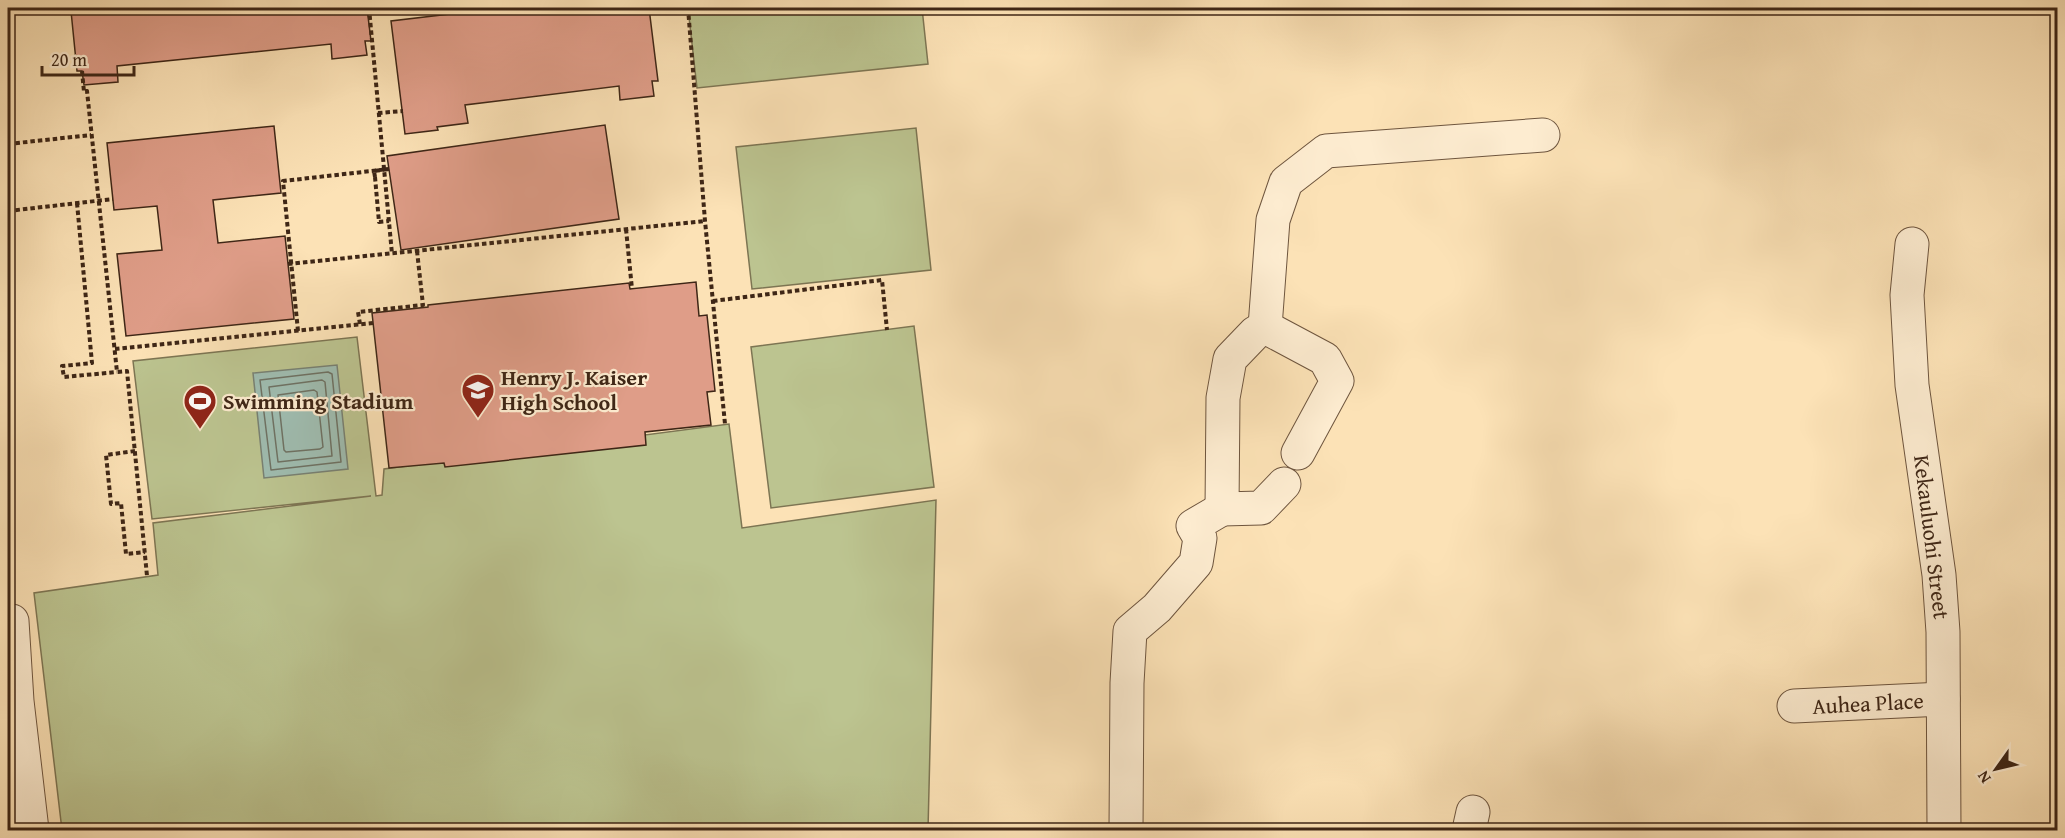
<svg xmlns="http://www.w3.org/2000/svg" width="2065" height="838" viewBox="0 0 2065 838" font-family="'Gentium Book Plus',serif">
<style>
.green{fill:#bcc490;stroke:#7d7553;stroke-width:1.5}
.water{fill:#9fbdb1;stroke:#788173;stroke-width:1.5}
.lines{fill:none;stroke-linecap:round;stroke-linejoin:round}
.shore{stroke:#6e7264;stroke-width:1.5}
.building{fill:#df9d88;stroke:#3e2616;stroke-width:1.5}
.minor-casing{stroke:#6e553e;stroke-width:35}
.path{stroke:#3e2616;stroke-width:4;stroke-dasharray:4.5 3;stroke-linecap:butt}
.minor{stroke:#fdecd0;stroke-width:33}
.path-bridge{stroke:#3e2616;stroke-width:4;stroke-dasharray:4.5 3;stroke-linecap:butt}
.labels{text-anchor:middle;stroke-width:4.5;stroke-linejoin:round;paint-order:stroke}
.poi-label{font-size:22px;font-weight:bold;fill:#3e2616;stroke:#fdecd0;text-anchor:start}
.street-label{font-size:22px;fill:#3e2616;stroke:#fdecd0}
</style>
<rect width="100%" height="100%" fill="#fce2b6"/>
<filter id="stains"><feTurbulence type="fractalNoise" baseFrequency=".00333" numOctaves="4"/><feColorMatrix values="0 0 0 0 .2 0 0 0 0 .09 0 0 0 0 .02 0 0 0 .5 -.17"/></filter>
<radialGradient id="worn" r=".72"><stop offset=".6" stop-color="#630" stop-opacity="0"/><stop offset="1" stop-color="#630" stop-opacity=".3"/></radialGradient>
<g class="green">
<polygon points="688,8 922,8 928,64 697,88"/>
<polygon points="916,128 931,270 752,289 736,147"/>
<polygon points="914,326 934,487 771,508 751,347"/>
<polygon points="357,337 376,496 382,495 384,469 729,424 742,528 936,500 928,830 62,830 34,593 158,575 153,523 371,496 152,519 133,361"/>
</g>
<polygon class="water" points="337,365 348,469 264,478 253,373"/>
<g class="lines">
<g class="shore">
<polygon points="328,372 332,374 341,462 271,470 260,380"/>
<polygon points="322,380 325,382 332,456 278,462 269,387"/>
<polygon points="314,390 317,392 323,447 320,449 286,452 284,450 278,395"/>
</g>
</g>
<g class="building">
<polygon points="104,8 367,8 371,41 365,41 367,55 332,59 331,44 117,66 118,82 84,85 82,71 77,71 71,11"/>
<polygon points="501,8 649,8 658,81 652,81 654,96 620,100 619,86 465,105 468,123 437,127 438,130 405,134 391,21"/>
<polygon points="605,125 619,219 401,250 387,156"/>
<polygon points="274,126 281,193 213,200 218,243 285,236 294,319 126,336 117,254 162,250 157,206 114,210 107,143"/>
<polygon points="696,282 699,316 707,315 715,391 707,392 711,425 645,432 646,445 445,467 444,463 389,468 372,313 428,307 428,305 629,283 630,289"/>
</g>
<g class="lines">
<g class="minor-casing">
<g id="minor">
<polyline points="1912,244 1907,295 1912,385 1939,575 1943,632 1944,830"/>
<polyline points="1265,327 1273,220 1286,182 1326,151 1543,135"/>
<polyline points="1284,484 1261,508 1222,509 1223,398 1230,359 1255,333 1265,327 1325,359 1337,381 1298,453"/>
<polyline points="8,622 12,621 17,701 32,830"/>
<polyline points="1794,706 1943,699"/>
<polyline points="1126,830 1127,683 1130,631 1157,608 1196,563 1200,538 1193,526 1222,509"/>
<polyline points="1469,830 1473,812"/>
</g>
</g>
<g class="path">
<polyline points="80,8 80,10"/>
<polyline points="369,8 392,254"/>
<polyline points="688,8 705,221 725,424"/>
<polyline points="82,71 84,92 87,91 117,372 127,371 147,576"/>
<polyline points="378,113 403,111"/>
<polyline points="8,144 91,135"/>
<polyline points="375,177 379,222 389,221"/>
<polyline points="77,203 92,363 62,366 64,377 117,372"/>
<polyline points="8,211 113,199"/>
<polyline points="626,229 632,289"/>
<polyline points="288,264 705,221"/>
<polyline points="713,301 882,280 887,330"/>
<polyline points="360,324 358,312 423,305 417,251"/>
<polyline points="298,331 283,181 389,169"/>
<polyline points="115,349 373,323"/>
<polyline points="135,451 106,455 111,504 121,503 126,554 145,552"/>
</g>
<use href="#minor" class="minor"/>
<polyline class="path-bridge" points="375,177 374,171 389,169"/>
</g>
<defs>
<g id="school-pin" transform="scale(1.725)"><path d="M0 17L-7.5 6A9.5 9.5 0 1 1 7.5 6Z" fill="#8f2418" stroke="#fdecd0"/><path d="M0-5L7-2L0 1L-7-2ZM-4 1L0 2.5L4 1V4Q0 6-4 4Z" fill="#fff"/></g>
<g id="stadium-pin" transform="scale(1.725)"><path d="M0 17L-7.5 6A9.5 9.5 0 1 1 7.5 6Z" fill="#8f2418" stroke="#fdecd0"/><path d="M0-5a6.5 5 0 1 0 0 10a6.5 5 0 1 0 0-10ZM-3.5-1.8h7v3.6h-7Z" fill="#fff"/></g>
</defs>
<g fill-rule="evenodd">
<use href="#school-pin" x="478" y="390"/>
<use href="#stadium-pin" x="200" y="401"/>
</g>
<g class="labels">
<g class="poi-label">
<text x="501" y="385">Henry J. Kaiser<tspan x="501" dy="25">High School</tspan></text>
<text x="223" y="409">Swimming Stadium</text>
</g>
<g class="street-label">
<text transform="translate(1932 537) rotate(83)" y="8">Kekauluohi Street</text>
<text transform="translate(1868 703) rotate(-3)" y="8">Auhea Place</text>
</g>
</g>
<rect width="2065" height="838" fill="none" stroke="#fce2b6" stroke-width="30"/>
<rect x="9" y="9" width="2047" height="820" fill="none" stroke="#3e2616" stroke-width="3"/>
<rect x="15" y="15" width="2035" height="808" fill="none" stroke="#3e2616" stroke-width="1.5"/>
<g transform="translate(1996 769) rotate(236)" stroke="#fdecd0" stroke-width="4.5" paint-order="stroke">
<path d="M0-4.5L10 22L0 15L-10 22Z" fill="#3e2616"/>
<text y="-9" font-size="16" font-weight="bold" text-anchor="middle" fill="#3e2616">N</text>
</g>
<path d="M42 66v9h92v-9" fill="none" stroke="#3e2616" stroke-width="3"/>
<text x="51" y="66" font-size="18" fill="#3e2616" stroke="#fdecd0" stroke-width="4.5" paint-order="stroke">20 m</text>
<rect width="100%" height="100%" filter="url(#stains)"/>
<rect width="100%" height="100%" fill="url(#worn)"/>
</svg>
